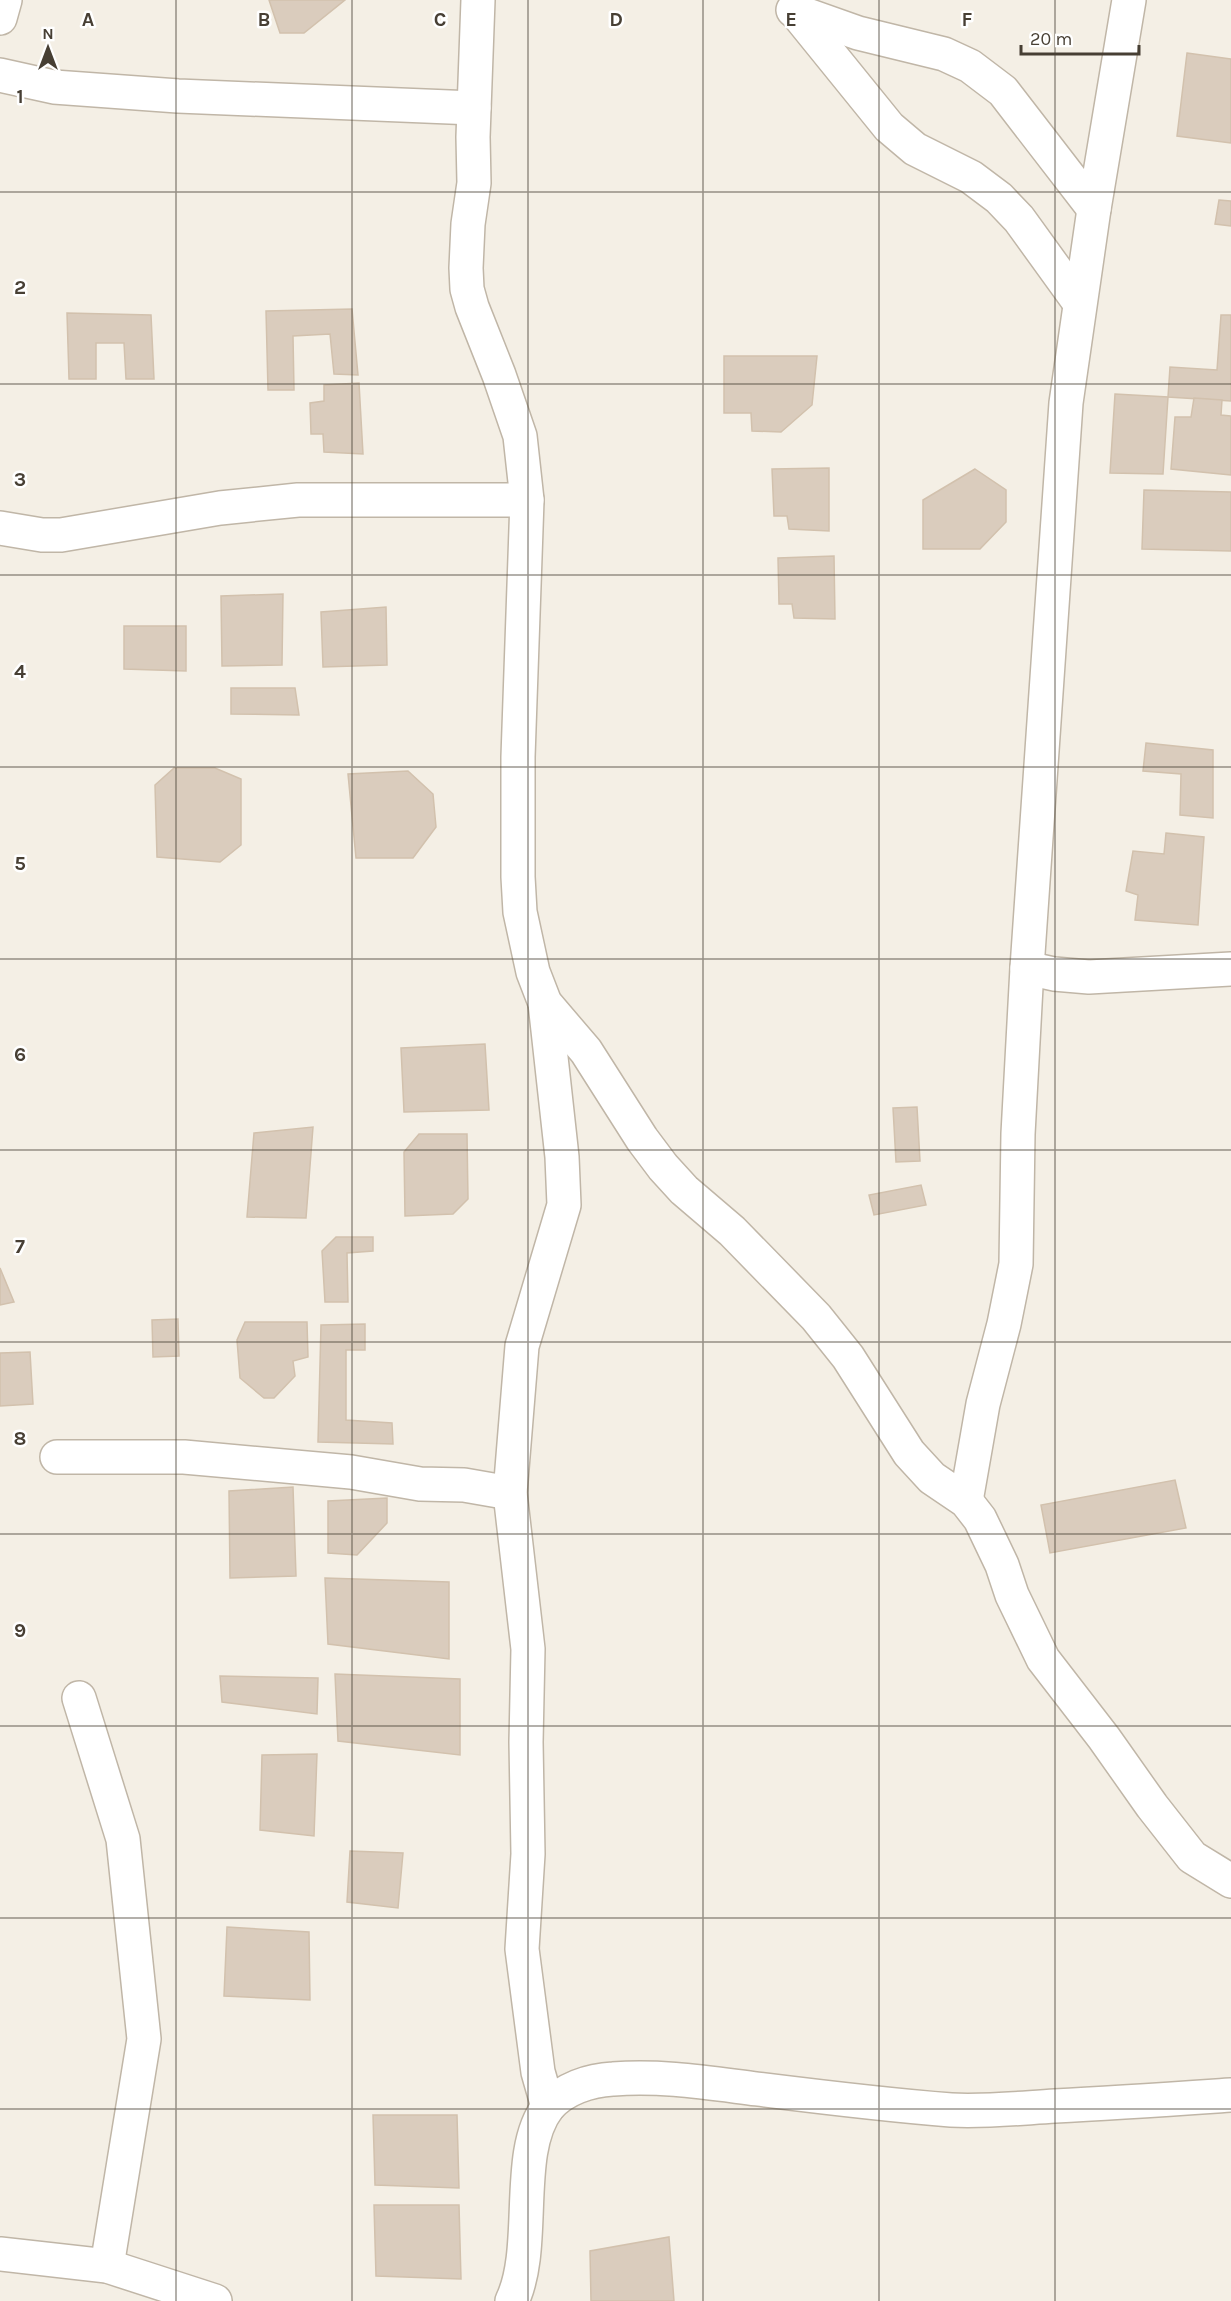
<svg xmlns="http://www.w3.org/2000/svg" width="1231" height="2301" viewBox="0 0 1231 2301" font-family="Karla,sans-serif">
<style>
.building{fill:#daccbd;stroke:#d2c1ad;stroke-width:1.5}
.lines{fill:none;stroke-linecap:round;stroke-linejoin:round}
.minor-casing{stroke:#c0b6a7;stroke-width:36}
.minor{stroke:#fff;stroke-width:33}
.grid{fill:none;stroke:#473f34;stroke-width:1.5;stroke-opacity:0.55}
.grid-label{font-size:20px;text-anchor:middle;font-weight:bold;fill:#473f34;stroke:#fff;stroke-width:5;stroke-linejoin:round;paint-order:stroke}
</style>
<rect width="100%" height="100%" fill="#f4efe5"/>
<g class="building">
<polygon points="269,0 345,0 304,33 280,33"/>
<polygon points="1187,53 1231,59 1231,143 1177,136"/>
<polygon points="1219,200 1231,201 1231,226 1215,224"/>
<polygon points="352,309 358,375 334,374 330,334 293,336 294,390 268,390 266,311"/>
<polygon points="67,313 151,315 154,379 126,379 124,343 96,343 96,379 69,379"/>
<polygon points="1221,315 1231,315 1231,401 1168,397 1170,367 1217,370"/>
<polygon points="724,356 817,356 812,405 781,432 752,431 751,413 724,413"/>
<polygon points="359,383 363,454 324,452 323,434 311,434 310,403 324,401 324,385"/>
<polygon points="1115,394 1168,397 1163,474 1110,473"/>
<polygon points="1194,398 1222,400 1221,415 1231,416 1231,475 1171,469 1175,417 1191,417"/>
<polygon points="829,468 829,531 789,529 787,516 774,516 772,469"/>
<polygon points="975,469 1006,490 1006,522 980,549 923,549 923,500"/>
<polygon points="1144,490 1231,492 1231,551 1142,549"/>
<polygon points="834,556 835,619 794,618 792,604 779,604 778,558"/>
<polygon points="283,594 282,665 222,666 221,596"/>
<polygon points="386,607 387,665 323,667 321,612"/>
<polygon points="124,626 186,626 186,671 124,669"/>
<polygon points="231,688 295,688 299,715 231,714"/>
<polygon points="1146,743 1213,750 1213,818 1180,815 1181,774 1143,771"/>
<polygon points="174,768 215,768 241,779 241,845 220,862 157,857 155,785"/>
<polygon points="408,771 433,794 436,827 413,858 356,858 348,774"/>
<polygon points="1166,833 1204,837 1198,925 1135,920 1138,895 1126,891 1133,851 1164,854"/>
<polygon points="485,1044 489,1110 404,1112 401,1048"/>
<polygon points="917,1107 920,1161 896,1162 893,1108"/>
<polygon points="313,1127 306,1218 247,1217 254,1133"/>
<polygon points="419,1134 467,1134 468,1199 453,1214 405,1216 404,1152"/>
<polygon points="921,1185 926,1205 874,1215 869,1195"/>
<polygon points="336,1237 373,1237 373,1251 347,1253 348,1302 325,1302 322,1251"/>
<polygon points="0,1268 14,1302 0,1305"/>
<polygon points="178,1319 179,1356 153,1357 152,1320"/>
<polygon points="245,1322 307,1322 308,1357 293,1361 295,1376 274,1398 264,1398 240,1378 237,1340"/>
<polygon points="365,1324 365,1350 346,1350 346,1420 392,1423 393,1444 318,1442 321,1325"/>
<polygon points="30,1352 33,1404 0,1406 0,1353"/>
<polygon points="1175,1480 1186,1528 1050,1553 1041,1505"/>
<polygon points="293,1487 296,1576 230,1578 229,1491"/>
<polygon points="387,1498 387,1523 357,1555 328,1553 328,1501"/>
<polygon points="325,1578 449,1582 449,1659 328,1644"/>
<polygon points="335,1674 460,1679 460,1755 338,1741"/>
<polygon points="220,1676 318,1678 317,1714 222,1702"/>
<polygon points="317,1754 314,1836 260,1830 262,1755"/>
<polygon points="350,1851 403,1853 398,1908 347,1902"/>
<polygon points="227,1927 309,1932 310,2000 224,1996"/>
<polygon points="373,2115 457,2115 459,2188 375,2185"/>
<polygon points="374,2205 459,2205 461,2279 376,2276"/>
<polygon points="669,2237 674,2301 591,2301 590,2251"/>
</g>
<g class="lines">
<g class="minor-casing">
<g id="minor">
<polyline points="478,0 473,137 474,183 468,224 466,268 467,289 472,307 499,375 520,436 527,500 518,757 518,877 520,912 533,972 545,1003 586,1051 642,1139 663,1167 684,1190 732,1231 816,1317 848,1357 909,1453 932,1478 966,1501 980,1519 1002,1565 1012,1595 1043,1659 1104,1738 1152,1806 1192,1857 1231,1881"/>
<polyline points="793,10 858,33 944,54 970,66 1003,91 1094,209"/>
<polyline points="795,11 889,127 915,149 971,177 999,198 1019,219 1079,302"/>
<polyline points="0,18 5,0"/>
<polyline points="0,75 54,87 178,96 474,108"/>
<polyline points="0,528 42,535 61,535 220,508 298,500 527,500"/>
<polyline points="1027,968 1054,974 1089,977 1231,969"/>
<polyline points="545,1003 562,1157 564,1205 522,1346 510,1493 528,1649 526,1742 528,1854 522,1949 538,2072 548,2107"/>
<polyline points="57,1457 184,1457 351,1472 420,1484 464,1485 510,1493"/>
<polyline points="966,1501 983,1404 1004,1324 1016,1264 1018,1134 1027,968 1066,403 1094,209 1129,0"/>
<polyline points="79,1698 123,1839 144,2039 107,2266"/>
<polyline points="0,2254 107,2266 215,2301"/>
<path d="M512 2301C538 2247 513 2152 548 2107 563 2089 590 2080 613 2079 661 2075 709 2083 757 2089 821 2097 886 2105 951 2110 985 2112 1021 2108 1055 2106 1114 2103 1172 2099 1231 2095"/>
</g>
</g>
<use href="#minor" class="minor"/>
</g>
<path class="grid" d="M176 0V2301M352 0V2301M528 0V2301M703 0V2301M879 0V2301M1055 0V2301M0 192H1231M0 384H1231M0 575H1231M0 767H1231M0 959H1231M0 1150H1231M0 1342H1231M0 1534H1231M0 1726H1231M0 1918H1231M0 2109H1231"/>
<g class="grid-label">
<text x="88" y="26">A</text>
<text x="264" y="26">B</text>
<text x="440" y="26">C</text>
<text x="616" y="26">D</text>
<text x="791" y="26">E</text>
<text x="967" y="26">F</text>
<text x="20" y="103">1</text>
<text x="20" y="294">2</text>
<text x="20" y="486">3</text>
<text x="20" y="678">4</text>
<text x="20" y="870">5</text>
<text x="20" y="1061">6</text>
<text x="20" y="1253">7</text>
<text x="20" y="1445">8</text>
<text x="20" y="1637">9</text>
</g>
<g transform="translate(48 48)" stroke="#ffffff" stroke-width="4.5" paint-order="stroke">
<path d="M0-4.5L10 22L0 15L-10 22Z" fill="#473f34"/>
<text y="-9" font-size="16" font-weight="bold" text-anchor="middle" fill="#473f34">N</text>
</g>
<path d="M1021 45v9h118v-9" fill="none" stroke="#473f34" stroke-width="3"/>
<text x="1030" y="45" font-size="18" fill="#473f34" stroke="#ffffff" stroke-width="4.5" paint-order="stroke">20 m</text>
</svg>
